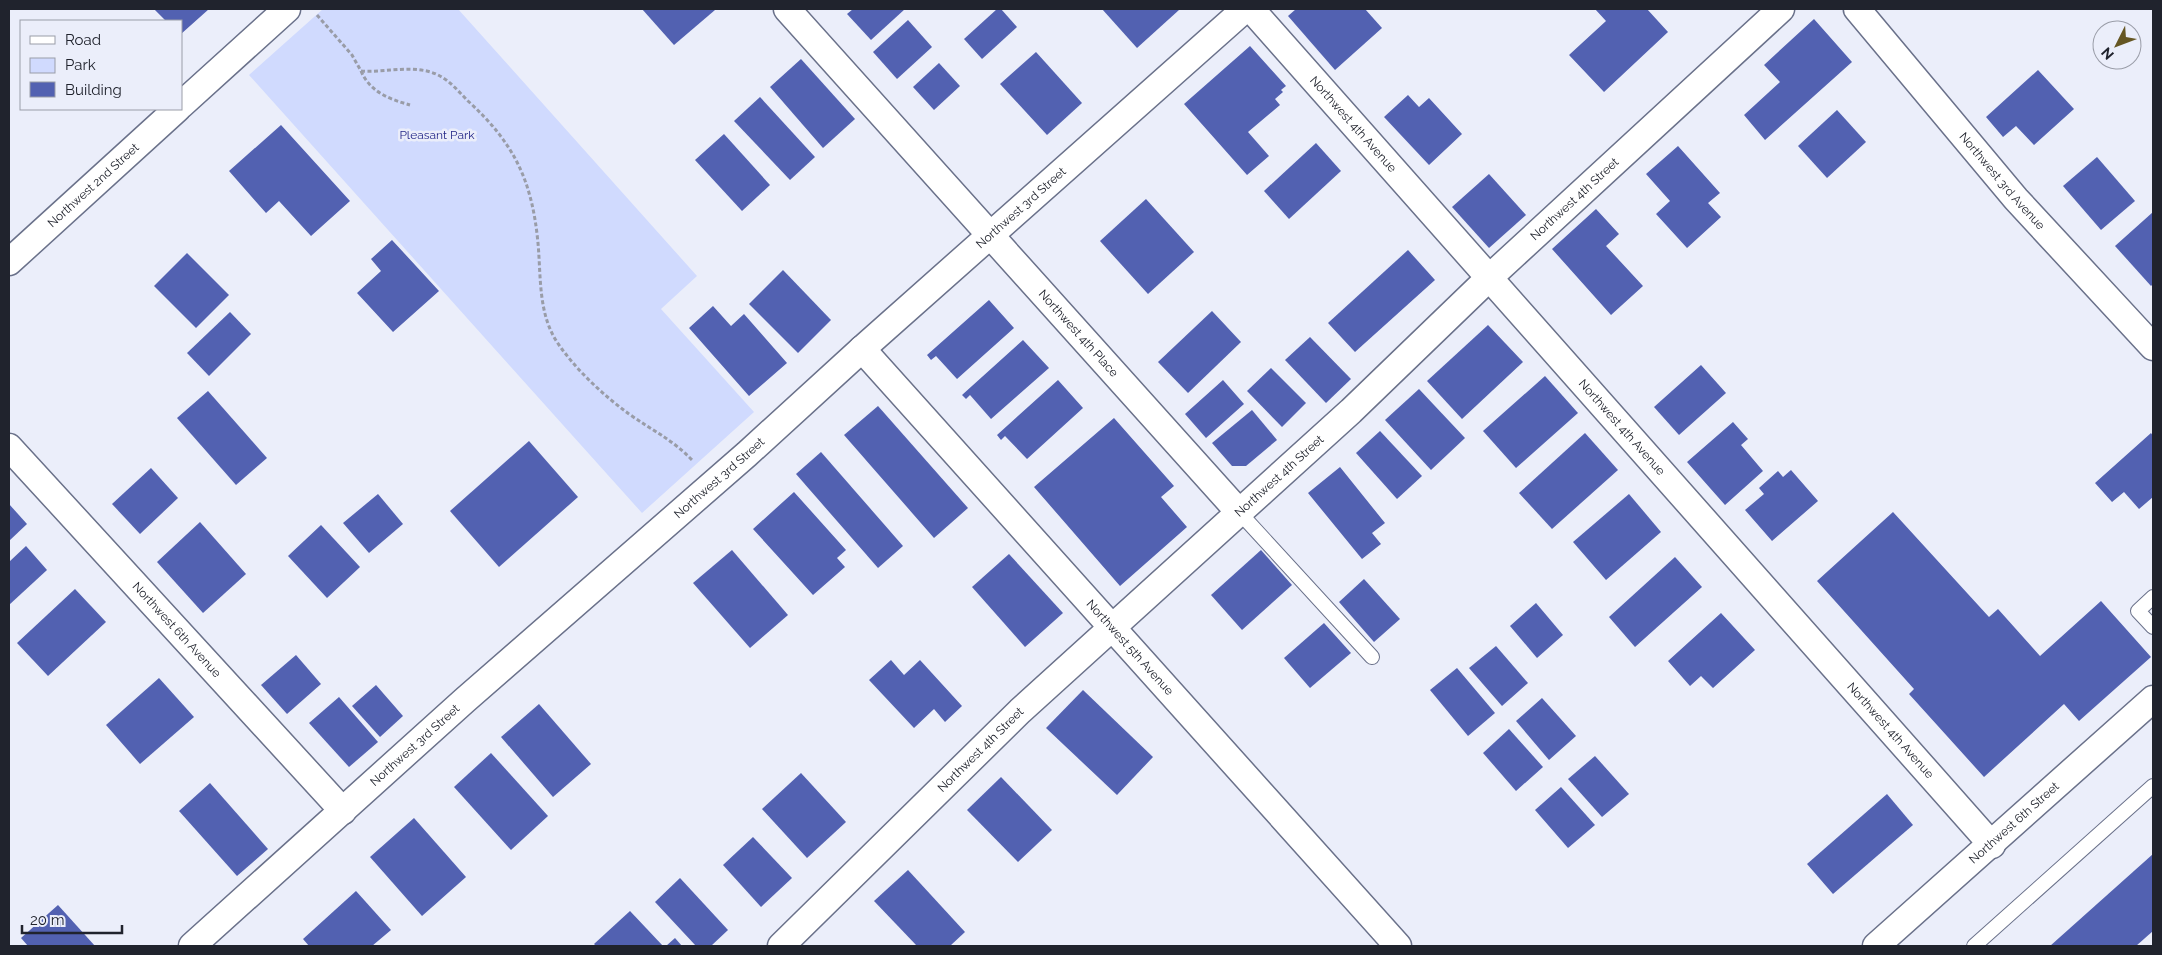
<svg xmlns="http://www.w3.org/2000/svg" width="2162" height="955" viewBox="0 0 2162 955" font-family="Raleway,sans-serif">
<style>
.green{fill:#d0dafe}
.building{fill:#5261b1}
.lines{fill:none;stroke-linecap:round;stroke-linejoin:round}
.service-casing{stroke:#6a718a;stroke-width:16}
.minor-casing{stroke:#6a718a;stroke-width:29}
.path{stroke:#999ca7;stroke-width:3;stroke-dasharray:4 2.5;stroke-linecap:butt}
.service{stroke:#fff;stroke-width:14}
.minor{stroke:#fff;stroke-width:26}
.labels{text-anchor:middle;stroke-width:5;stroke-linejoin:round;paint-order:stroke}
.street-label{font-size:12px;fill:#20232d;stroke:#ebeefa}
.park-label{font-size:12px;fill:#242787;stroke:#ebeefa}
</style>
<rect width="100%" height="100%" fill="#ebeefa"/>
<polygon class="green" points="323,9 458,9 697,276 661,309 754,412 642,513 249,75"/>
<g class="building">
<polygon points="154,9 209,9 181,34 181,21 166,21"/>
<polygon points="642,9 714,9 715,10 674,45"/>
<polygon points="853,9 905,9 871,40 847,14"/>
<polygon points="997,9 1001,9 1017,27 982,59 964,39"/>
<polygon points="1102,9 1178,9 1179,10 1137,48"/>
<polygon points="1296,9 1365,9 1382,28 1335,70 1288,16"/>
<polygon points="1595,9 1647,9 1668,32 1604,92 1569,55 1606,21"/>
<polygon points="1814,19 1852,62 1765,140 1744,115 1780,82 1764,65"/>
<polygon points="908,20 932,47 897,79 873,52"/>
<polygon points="1250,46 1286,86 1281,90 1283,92 1275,99 1280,105 1248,132 1269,156 1247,175 1184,104"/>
<polygon points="1036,52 1082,103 1047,135 1000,84"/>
<polygon points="801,59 855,119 823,148 770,87"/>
<polygon points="939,63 960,86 934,110 913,87"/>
<polygon points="2038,70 2074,109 2034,145 2016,126 2003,137 1986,117"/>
<polygon points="1408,95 1419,107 1429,98 1462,134 1429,165 1384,117"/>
<polygon points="760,97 815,157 790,180 734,121"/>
<polygon points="1837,110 1866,142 1827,178 1798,146"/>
<polygon points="281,125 350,201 311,236 279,201 266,213 229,171"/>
<polygon points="724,134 770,185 742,211 695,160"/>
<polygon points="1316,143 1341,171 1289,219 1264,191"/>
<polygon points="1678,146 1720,193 1708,203 1721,217 1687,248 1656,214 1670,201 1646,174"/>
<polygon points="2097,157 2135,201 2101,230 2063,186"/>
<polygon points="1489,174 1526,215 1489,248 1452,207"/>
<polygon points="1146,199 1194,252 1148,294 1100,241"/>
<polygon points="1596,209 1619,234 1606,246 1643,286 1611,315 1552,249"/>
<polygon points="2153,212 2153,284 2151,286 2115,246"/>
<polygon points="392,240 439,291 393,332 357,293 381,271 371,259"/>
<polygon points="1408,250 1435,280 1355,352 1328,323"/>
<polygon points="187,253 229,295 196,328 154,286"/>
<polygon points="783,270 831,320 798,353 749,304"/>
<polygon points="989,300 1014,328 957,379 936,356 931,360 927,355"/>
<polygon points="713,306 731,326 744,314 787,363 749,396 689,328"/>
<polygon points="1212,311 1241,342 1188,393 1158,362"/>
<polygon points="230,312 251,334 209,376 187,353"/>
<polygon points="1488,325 1523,362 1462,419 1427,381"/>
<polygon points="1310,337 1351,379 1326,403 1285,360"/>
<polygon points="1023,340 1049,368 991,419 970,395 966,399 962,395"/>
<polygon points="1701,365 1726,393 1679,435 1654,407"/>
<polygon points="1271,368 1306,403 1282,427 1247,391"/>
<polygon points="1545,376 1578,413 1516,468 1483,431"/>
<polygon points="1058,380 1083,408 1027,459 1005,436 1001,440 997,435"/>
<polygon points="1223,380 1244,404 1206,438 1185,414"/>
<polygon points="1419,389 1465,438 1431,470 1385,420"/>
<polygon points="208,391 267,458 236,485 177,418"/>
<polygon points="878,406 968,508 934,538 844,435"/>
<polygon points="1252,410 1277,440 1246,466 1232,466 1212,443"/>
<polygon points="1114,418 1174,486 1161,497 1187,527 1120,586 1034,487"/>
<polygon points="1733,422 1748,439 1741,445 1763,471 1725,505 1687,462"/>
<polygon points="1380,431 1422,476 1397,499 1356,453"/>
<polygon points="1585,433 1618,470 1552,529 1519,493"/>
<polygon points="2151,433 2153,436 2153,497 2139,509 2124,492 2112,502 2095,483"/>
<polygon points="529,441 578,497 499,567 450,511"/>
<polygon points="821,452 903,546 878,568 796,474"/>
<polygon points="1340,467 1385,523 1372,533 1381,544 1362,559 1308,493"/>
<polygon points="151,468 178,498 140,534 112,504"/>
<polygon points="1791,470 1818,501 1772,541 1745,510 1764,494 1759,488 1778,471 1783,477"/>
<polygon points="794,492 846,550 837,558 845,567 813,595 753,529"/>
<polygon points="378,494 403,524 369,553 343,523"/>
<polygon points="1629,494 1661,532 1606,580 1573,542"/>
<polygon points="9,504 27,524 9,541"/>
<polygon points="1893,512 1989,617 1998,609 2040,656 2101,601 2151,657 2079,721 2064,704 1984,777 1909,694 1914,689 1817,581"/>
<polygon points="200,522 246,574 203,613 157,562"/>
<polygon points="321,525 360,567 327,598 288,556"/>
<polygon points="26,546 47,570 9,605 9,562"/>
<polygon points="732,550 788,615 750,648 693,583"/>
<polygon points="1261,550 1292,585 1242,630 1211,595"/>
<polygon points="1009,554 1063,613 1025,647 972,587"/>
<polygon points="1675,557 1702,587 1635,647 1609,617"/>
<polygon points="1364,579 1400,619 1374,642 1339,602"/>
<polygon points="75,589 106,622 48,676 17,643"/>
<polygon points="1536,603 1563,635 1537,658 1510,626"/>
<polygon points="1721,613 1755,650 1713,688 1701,676 1690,686 1668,661"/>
<polygon points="1324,623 1351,653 1310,688 1284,658"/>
<polygon points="1496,646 1528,683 1502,706 1469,668"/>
<polygon points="296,655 321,684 287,714 261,685"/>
<polygon points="891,660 904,675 920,660 962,706 945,722 934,709 914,728 869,680"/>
<polygon points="1457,668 1495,713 1468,736 1430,690"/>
<polygon points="159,678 194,717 140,764 106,725"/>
<polygon points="376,685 403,716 380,737 352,706"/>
<polygon points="1083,690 1153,757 1117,795 1046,728"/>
<polygon points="339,697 378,742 349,767 309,723"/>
<polygon points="1542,698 1576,736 1549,760 1516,721"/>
<polygon points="539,704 591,764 553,797 501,737"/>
<polygon points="1509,729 1543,767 1516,791 1483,753"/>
<polygon points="491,753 548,816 511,850 454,787"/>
<polygon points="1595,756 1629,794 1602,817 1568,779"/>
<polygon points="801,773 846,822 807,858 762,809"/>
<polygon points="1001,777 1052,830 1018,862 967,810"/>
<polygon points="210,783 268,849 237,876 179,811"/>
<polygon points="1561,787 1595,825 1568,848 1535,810"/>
<polygon points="1887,794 1913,825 1833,894 1807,864"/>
<polygon points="414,818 466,877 422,916 370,857"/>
<polygon points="753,837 792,878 761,907 723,865"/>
<polygon points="2153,854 2153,931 2136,946 2050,946"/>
<polygon points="908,870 965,932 950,946 917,946 874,901"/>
<polygon points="680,878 728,930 711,946 696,946 655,902"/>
<polygon points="356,891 391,930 372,946 309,946 303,939"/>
<polygon points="58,905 95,946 28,946 21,938"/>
<polygon points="630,911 663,946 596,946 594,944"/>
<polygon points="675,938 682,946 666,946"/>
</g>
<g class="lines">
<g class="service-casing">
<g id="service">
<polyline points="1239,512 1372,657"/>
<polyline points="2153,597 2138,611 2153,627"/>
<polyline points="1974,946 2153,786"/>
</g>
</g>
<g class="minor-casing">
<g id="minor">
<path id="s1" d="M787 9 1239 512"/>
<path id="s2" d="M1251 9 1992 845"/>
<path id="s3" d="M1857 9 2016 199 2153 347"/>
<polyline points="181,105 287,9"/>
<path id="s4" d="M9 262 177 109"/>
<path id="s5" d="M862 349 1398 946"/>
<path id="s6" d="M9 447 343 811"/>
<path id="s7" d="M192 946 465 700 747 454 862 349 1245 9"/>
<path id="s8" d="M781 946 1020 711 1351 411 1490 277 1781 9"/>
<path id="s9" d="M1876 946 2153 699"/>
</g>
</g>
<g class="path">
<path d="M317 15 352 55 361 71C387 73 416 63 440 76 450 81 460 93 468 101 514 143 532 180 538 243 541 276 538 313 557 342 575 369 603 395 629 414 653 431 672 439 693 461"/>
<path d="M361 71C370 92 389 99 410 105"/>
</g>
<use href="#service" class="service"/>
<use href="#minor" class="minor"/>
</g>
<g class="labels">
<g class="street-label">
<text dy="4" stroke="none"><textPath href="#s2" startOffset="154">Northwest 4th Avenue</textPath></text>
<text dy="4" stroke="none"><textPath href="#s3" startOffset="225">Northwest 3rd Avenue</textPath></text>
<text dy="4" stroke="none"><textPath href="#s4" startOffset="114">Northwest 2nd Street</textPath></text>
<text dy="4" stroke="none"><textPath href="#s8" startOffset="1090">Northwest 4th Street</textPath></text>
<text dy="4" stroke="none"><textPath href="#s7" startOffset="1110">Northwest 3rd Street</textPath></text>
<text dy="4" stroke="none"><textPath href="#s1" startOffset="436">Northwest 4th Place</textPath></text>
<text dy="4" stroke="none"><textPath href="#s2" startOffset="559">Northwest 4th Avenue</textPath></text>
<text dy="4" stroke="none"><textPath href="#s8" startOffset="685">Northwest 4th Street</textPath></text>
<text dy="4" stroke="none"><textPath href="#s7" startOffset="705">Northwest 3rd Street</textPath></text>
<text dy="4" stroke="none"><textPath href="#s6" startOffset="248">Northwest 6th Avenue</textPath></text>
<text dy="4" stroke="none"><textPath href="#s5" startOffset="401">Northwest 5th Avenue</textPath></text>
<text dy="4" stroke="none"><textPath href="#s2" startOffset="964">Northwest 4th Avenue</textPath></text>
<text dy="4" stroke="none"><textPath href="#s7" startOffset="300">Northwest 3rd Street</textPath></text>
<text dy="4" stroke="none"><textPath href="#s8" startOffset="280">Northwest 4th Street</textPath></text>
<text dy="4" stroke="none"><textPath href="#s9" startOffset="185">Northwest 6th Street</textPath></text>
</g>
<g class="park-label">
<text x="437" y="139">Pleasant Park</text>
</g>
</g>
<rect width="2162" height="955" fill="none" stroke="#20232d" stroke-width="20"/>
<rect x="20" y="20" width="162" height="90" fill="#ebeefa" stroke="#9a9da8"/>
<rect x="30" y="36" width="25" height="8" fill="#ffffff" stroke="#9a9da8"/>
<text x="65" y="45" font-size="15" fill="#20232d">Road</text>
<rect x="30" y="58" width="25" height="15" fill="#d0dafe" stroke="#9a9da8"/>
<text x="65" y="70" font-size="15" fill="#20232d">Park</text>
<rect x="30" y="82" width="25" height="15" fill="#5261b1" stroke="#9a9da8"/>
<text x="65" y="95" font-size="15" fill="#20232d">Building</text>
<g transform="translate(2117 45) rotate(228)"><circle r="24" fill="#ebeefa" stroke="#9a9da8"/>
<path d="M0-4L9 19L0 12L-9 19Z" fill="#655623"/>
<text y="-8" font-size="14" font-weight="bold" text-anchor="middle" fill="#20232d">N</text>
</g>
<path d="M22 925v8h100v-8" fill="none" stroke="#20232d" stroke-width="2.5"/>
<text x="30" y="925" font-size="15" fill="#20232d" stroke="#ebeefa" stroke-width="4" paint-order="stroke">20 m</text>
</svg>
